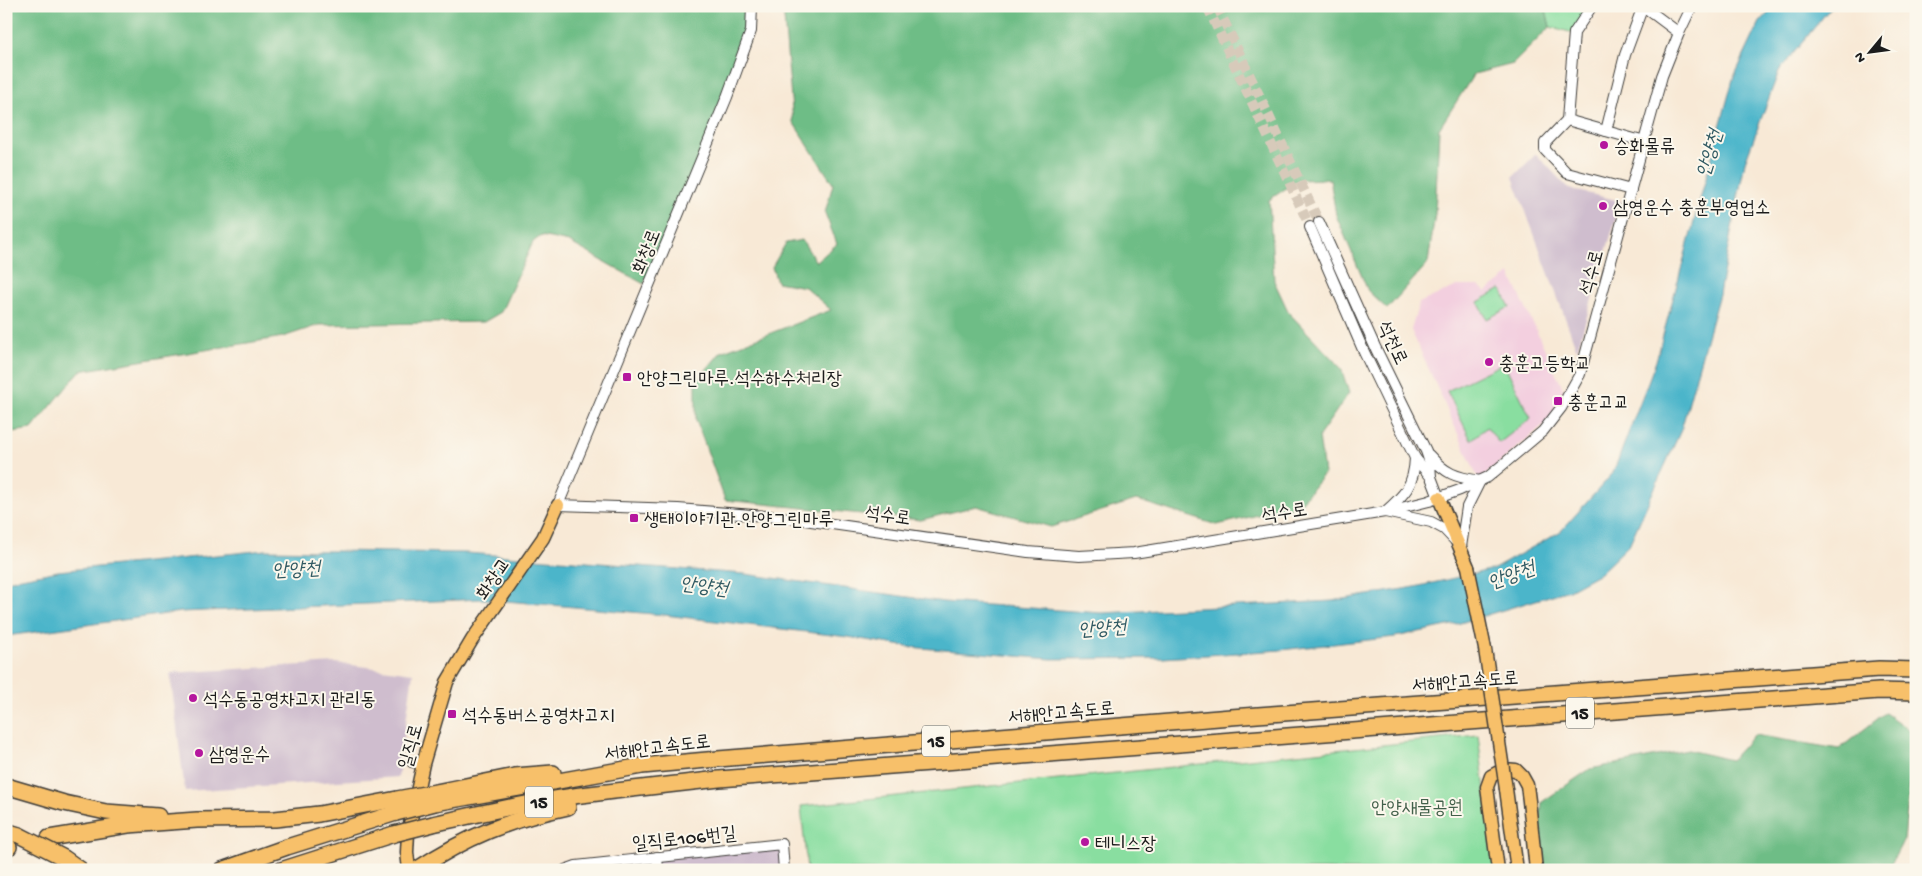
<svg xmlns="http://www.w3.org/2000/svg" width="1922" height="876" viewBox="0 0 1922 876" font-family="'Gochi Hand','Poor Story',sans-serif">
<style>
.built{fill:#f3cfdf}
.industrial{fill:#cfbdce}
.green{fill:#89dea0;stroke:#527d5e}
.forest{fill:#6ebd86;stroke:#456c51}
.water{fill:#4cb5ca;stroke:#346873}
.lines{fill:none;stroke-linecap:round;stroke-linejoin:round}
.minor-tunnel{stroke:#d7caba;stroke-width:10;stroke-dasharray:10 5;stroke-linecap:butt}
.minor-casing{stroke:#3d3b38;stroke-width:12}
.major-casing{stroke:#3d3b38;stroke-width:15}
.highway-casing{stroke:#3d3b38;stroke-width:18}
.minor{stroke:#fff;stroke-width:10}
.major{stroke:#f7c06b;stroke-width:12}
.highway{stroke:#f7c06b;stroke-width:15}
.major-bridge-casing{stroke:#3d3b38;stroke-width:15;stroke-linecap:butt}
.highway-bridge-casing{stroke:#3d3b38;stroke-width:18;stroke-linecap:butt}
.major-bridge{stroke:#f7c06b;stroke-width:12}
.highway-bridge{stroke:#f7c06b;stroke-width:15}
.poi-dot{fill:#b5179e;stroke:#fbf7ec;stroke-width:2}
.labels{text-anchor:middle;stroke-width:4;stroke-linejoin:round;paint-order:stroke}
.shield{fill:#fbf7ec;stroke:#5f5e5a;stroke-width:1}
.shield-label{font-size:18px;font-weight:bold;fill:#1c1c1c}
.poi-label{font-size:19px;fill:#1c1c1c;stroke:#fbf7ec;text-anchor:start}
.street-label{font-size:19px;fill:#1c1c1c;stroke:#fbf7ec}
.park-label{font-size:19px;fill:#42604a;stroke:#fbf7ec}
.water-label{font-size:20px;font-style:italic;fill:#2f5962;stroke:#fbf7ec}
</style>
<rect width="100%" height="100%" fill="#fbf7ec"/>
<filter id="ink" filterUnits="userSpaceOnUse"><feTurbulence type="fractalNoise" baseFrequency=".02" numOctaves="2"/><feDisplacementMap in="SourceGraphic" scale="10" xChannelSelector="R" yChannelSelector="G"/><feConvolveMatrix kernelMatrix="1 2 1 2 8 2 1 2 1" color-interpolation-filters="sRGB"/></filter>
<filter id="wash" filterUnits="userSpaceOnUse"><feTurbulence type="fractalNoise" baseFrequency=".0096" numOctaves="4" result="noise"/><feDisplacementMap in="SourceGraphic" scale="20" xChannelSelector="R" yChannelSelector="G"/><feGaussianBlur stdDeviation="1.12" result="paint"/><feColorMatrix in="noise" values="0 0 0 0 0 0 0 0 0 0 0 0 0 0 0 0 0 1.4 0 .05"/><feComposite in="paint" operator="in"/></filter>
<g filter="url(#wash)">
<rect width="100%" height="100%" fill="#f8e9d6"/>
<polygon class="built" points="1510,274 1566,395 1549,420 1479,480 1411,330 1419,303 1457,286 1479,286 1486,292"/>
<g class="industrial">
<polygon points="1536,154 1569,189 1621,201 1577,350 1513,177"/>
<polygon points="336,663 413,673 398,777 185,791 170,673"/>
<polygon points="782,844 784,870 565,870"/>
</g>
<g class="green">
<polygon points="1545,6 1592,6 1574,33 1550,27"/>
<polygon points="1501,289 1510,307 1487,319 1478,302"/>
<polygon points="1504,363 1531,418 1499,443 1487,427 1471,440 1447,391"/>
<polygon points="1478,735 1495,870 807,870 801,806"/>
</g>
<g class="forest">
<polygon points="6,6 749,6 747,31 731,85 644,284 569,242 541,236 533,242 501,312 484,322 319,325 283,337 80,371 32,429 6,433"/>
<polygon points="783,6 1545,6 1550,27 1513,64 1474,74 1439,129 1435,214 1428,263 1387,309 1368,291 1336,215 1330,179 1298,180 1269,200 1274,281 1289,313 1341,368 1349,393 1319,436 1324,474 1299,505 1217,525 1136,500 1051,527 976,506 921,520 725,500 696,420 696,382 721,352 831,310 805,287 777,282 772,267 786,243 802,240 816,262 837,244 825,213 833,184 793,122"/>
<polygon points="1885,713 1915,734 1904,839 1888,870 1541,870 1537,841 1542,802 1590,769 1688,750 1731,760 1754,735 1839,749"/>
</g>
<polygon class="water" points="1775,6 1832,6 1779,71 1745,162 1719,294 1681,430 1629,545 1600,573 1569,590 1457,624 1395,637 1281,650 1163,658 1051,659 909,647 848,637 665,615 483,599 181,612 6,636 6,581 58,571 266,550 467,553 745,574 944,602 1102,613 1332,601 1415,587 1494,569 1561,531 1613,473 1656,361 1733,79 1760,22"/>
</g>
<g filter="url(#ink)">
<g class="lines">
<g class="minor-tunnel">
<polyline points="1207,6 1310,227"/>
<polyline points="1217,6 1319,222"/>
</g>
<g class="minor-casing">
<g id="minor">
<polyline points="752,6 751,31 727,97 558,505 678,509 790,518 1028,552 1079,556 1134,553 1385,512 1429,501 1460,490 1488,477 1543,431 1561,408 1580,374 1662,76 1679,33 1692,6"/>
<polyline points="1592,6 1574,33 1567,120 1645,142"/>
<polyline points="1643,6 1679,33"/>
<polyline points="1567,120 1545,143 1545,150 1567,173 1631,190"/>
<polyline points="1606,131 1625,55 1643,6"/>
<polyline points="1319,222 1376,349 1426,451 1430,463 1431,477 1439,498"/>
<polyline points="1310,227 1364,352 1415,458 1431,477"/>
<path d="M1415 458C1414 486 1404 495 1385 512L1431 522 1444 529 1461 547 1467 507 1480 481C1455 477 1446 474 1429 455"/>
<polyline points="412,762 423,764"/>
<polyline points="657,857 658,870"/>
<polyline points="565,870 576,866 782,844 784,870"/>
</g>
</g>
<g class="major-casing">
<g id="major">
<polyline points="1439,498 1468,567"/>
<polyline points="1506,789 1517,870"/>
<polyline points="409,870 407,852 408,833 423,764 447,682 472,640 543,538 558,505"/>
<polyline points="1498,870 1487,787 1491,776 1504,769 1516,770 1522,776 1527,785 1529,801 1536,870"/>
</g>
</g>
<g class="highway-casing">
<g id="highway">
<polyline points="6,786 64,803 106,812 158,816"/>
<polyline points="436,792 515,776 553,773"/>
<polyline points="435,803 642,766 718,759 1231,717 1879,669 1916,670"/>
<path d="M433 824C487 812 542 799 598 793 638 788 678 784 719 779L1879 691 1916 692"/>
<polyline points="6,831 19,835"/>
<polyline points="49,838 128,825 197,820 275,819 319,814 397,799"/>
<polyline points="6,847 9,847"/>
<polyline points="222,870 287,847 396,813"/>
<polyline points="281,870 394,834"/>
<path d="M416 870C468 836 508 820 568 807"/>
</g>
</g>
<use href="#minor" class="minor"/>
<use href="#major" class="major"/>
<use href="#highway" class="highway"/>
<g class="major-bridge-casing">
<polyline id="major-bridge" points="1468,567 1485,649 1506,789"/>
</g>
<g class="highway-bridge-casing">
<g id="highway-bridge">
<polyline points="397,799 436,792"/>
<polyline points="396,813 435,803"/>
<polyline points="394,834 433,824"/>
<polyline points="19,835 64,858 81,870"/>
</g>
</g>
<use href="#major-bridge" class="major-bridge"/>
<use href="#highway-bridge" class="highway-bridge"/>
</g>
</g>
<g class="poi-dot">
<circle cx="1604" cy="145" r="5"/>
<circle cx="1603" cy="206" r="5"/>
<circle cx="1489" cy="362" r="5"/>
<rect x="622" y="372" width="10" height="10" rx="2.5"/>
<rect x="1553" y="396" width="10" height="10" rx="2.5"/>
<rect x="629" y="513" width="10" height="10" rx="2.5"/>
<circle cx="193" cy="698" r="5"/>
<rect x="447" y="709" width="10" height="10" rx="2.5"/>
<circle cx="199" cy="753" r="5"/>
<circle cx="1085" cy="842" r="5"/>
</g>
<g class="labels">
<g class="shield">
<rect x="1566" y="697.5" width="28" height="31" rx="4"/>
<rect x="922" y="725.5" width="28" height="31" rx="4"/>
<rect x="525" y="786.5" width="28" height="31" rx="4"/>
</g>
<g class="shield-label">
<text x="1580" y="719">15</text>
<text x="936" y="747">15</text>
<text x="539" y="808">15</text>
</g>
<g class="poi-label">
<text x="1614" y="152">승화물류</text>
<text x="1613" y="213">삼영운수 충훈부영업소</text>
<text x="1499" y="369">충훈고등학교</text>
<text x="637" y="384">안양그린마루.석수하수처리장</text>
<text x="1568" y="408">충훈고교</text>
<text x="644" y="525">생태이야기관.안양그린마루</text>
<text x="203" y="705">석수동공영차고지 관리동</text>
<text x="462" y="721">석수동버스공영차고지</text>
<text x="209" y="760">삼영운수</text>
<text x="1095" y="849">테니스장</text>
</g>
<g class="street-label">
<text transform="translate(645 251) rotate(-68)" y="7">화창로</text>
<text transform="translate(1590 272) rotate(-75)" y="7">석수로</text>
<text transform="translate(1394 342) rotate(65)" y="7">석천로</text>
<text transform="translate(1284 511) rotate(-9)" y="7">석수로</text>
<text transform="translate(888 514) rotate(8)" y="7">석수로</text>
<text transform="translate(492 578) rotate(-56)" y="7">화창교</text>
<text transform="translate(1465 680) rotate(-4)" y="7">서해안고속도로</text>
<text transform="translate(1061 711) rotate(-5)" y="7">서해안고속도로</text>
<text transform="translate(409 746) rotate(-74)" y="7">일직로</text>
<text transform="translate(657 746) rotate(-7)" y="7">서해안고속도로</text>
<text transform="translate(684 837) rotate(-6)" y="7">일직로106번길</text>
</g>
<g class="park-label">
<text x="1417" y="813">안양새물공원</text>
</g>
<g class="water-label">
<text transform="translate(1708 153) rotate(-73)" y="7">안양천</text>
<text transform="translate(296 568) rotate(-3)" y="7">안양천</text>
<text transform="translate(1511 574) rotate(-20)" y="7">안양천</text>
<text transform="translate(704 585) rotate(7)" y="7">안양천</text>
<text transform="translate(1102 627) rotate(-4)" y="7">안양천</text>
</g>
</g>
<rect width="1922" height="876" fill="none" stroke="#fbf7ec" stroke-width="25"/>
<g transform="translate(1870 52) rotate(241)" stroke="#fbf7ec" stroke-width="4" paint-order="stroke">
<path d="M0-4L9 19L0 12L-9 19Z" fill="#1c1c1c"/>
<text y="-8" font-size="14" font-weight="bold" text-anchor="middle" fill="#1c1c1c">N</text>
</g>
</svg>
